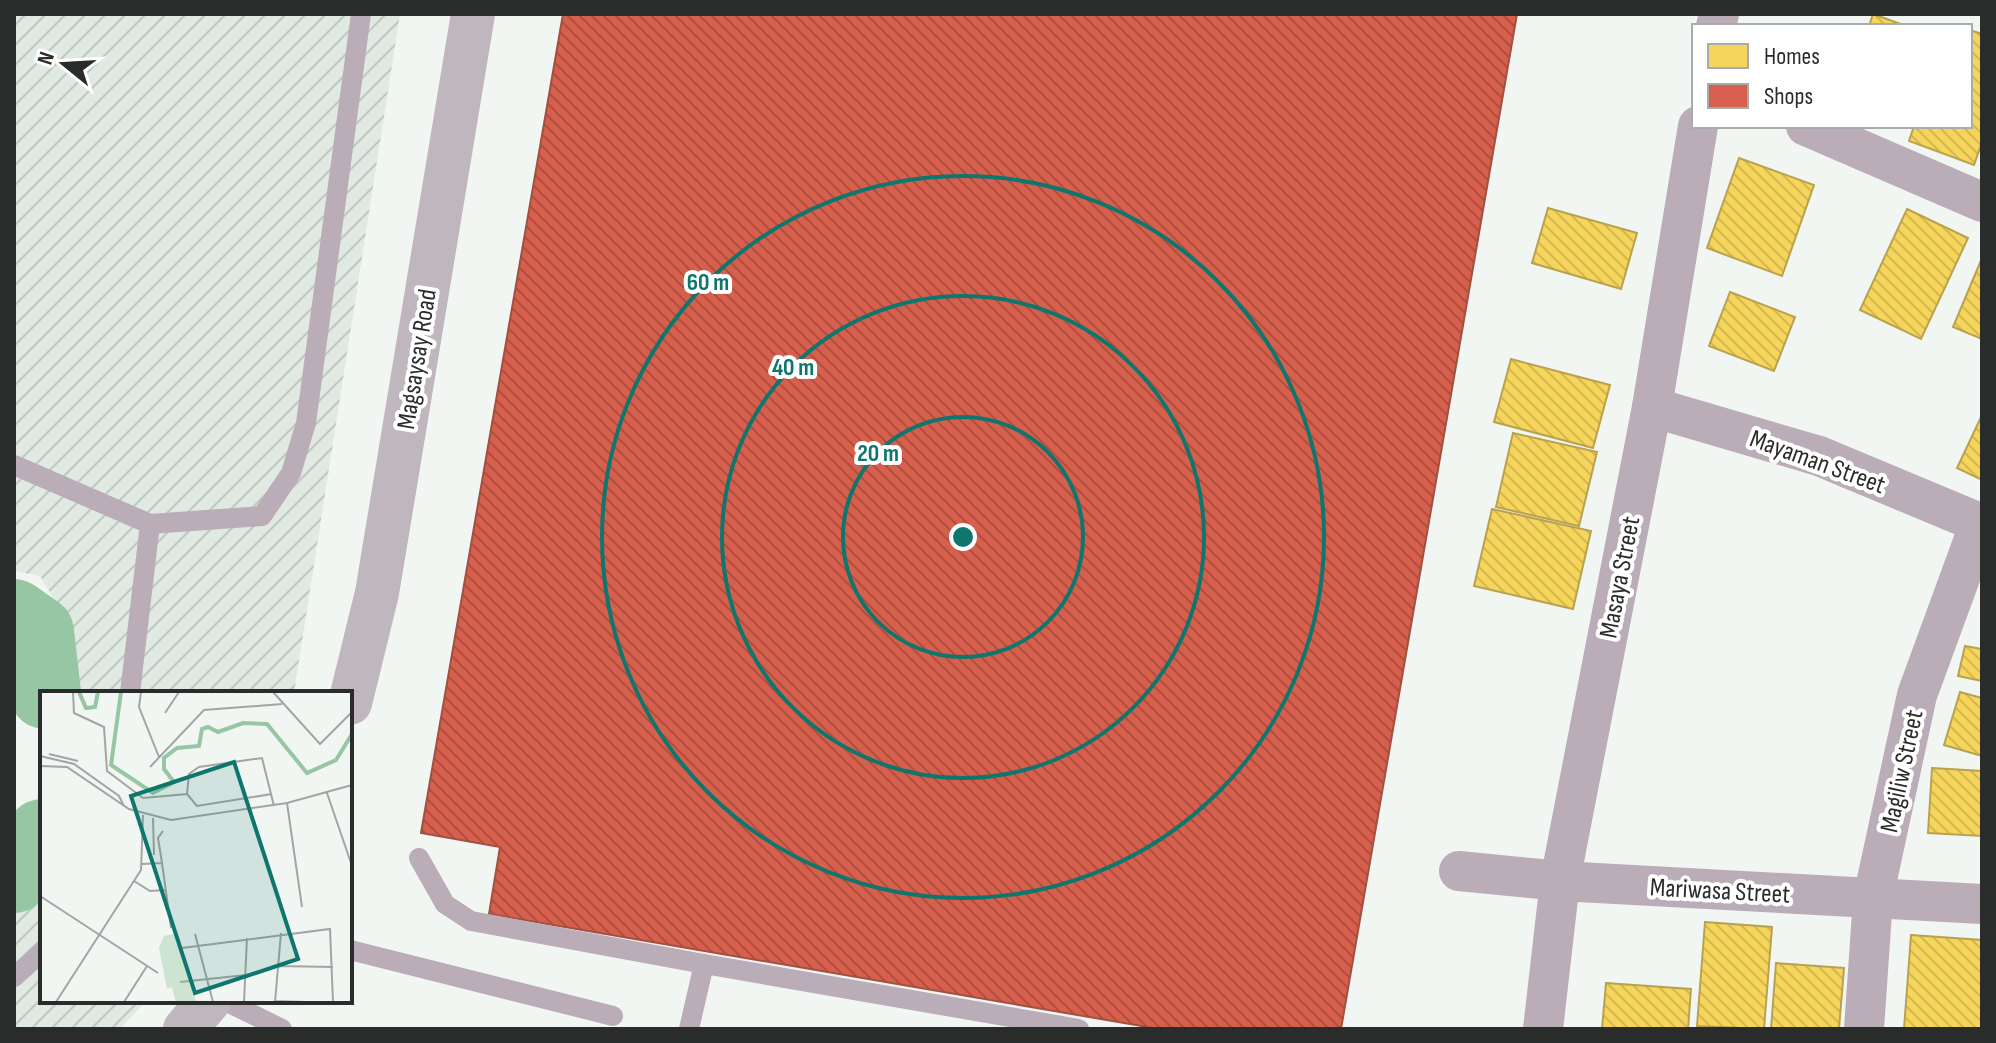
<svg xmlns="http://www.w3.org/2000/svg" width="1996" height="1043" viewBox="0 0 1996 1043" font-family="'Sofia Sans Condensed',sans-serif">
<style>
.industrial{fill:url(#industrial-furrows)}
.homes{fill:url(#homes-back-hatch);stroke:#b8a24d;stroke-width:2}
.shops{fill:url(#shops-back-hatch);stroke:#a25042;stroke-width:2}
.lines{fill:none;stroke-linecap:round;stroke-linejoin:round}
.river{stroke:#96c6a3;stroke-width:72}
.service{stroke:#baadb7;stroke-width:20}
.minor{stroke:#baadb7;stroke-width:40}
.secondary{stroke:#c0b6be;stroke-width:44}
.ring{fill:none;stroke:#0f766e;stroke-width:4}
.labels{text-anchor:middle;stroke-width:8;stroke-linejoin:round;paint-order:stroke}
.street-label{font-size:26px;fill:#292c2a;stroke:#fff}
.inset-river{fill:none;stroke:#96c6a3;stroke-width:4}
.inset-road{fill:none;stroke:#a2a5a3;stroke-width:2}
.view{fill:#0f766e;fill-opacity:0.15;stroke:#0f766e;stroke-width:4}
.inset-edge{fill:none;stroke:#292c2a;stroke-width:4}
.centre{fill:#0f766e;stroke:#fff;stroke-width:4}
.ring-label{font-size:24px;text-anchor:middle;font-weight:bold;fill:#0f766e;stroke:#fff;stroke-width:8;stroke-linejoin:round;paint-order:stroke}
</style>
<defs>
<pattern id="industrial-furrows" width="10" height="10" patternUnits="userSpaceOnUse" patternTransform="scale(2)"><rect width="10" height="10" fill="#e0e9e2"/><path d="M-1 1l2-2M0 10L10 0M9 11l2-2" fill="none" stroke="#c0c8c2"/></pattern>
<pattern id="homes-back-hatch" width="6" height="6" patternUnits="userSpaceOnUse" patternTransform="scale(2)"><rect width="6" height="6" fill="#f6d55c"/><path d="M-1 5l2 2M0 0l6 6M5-1l2 2" fill="none" stroke="#d3b750"/></pattern>
<pattern id="shops-back-hatch" width="6" height="6" patternUnits="userSpaceOnUse" patternTransform="scale(2)"><rect width="6" height="6" fill="#d6604d"/><path d="M-1 5l2 2M0 0l6 6M5-1l2 2" fill="none" stroke="#ae4f40"/></pattern>
</defs>
<rect width="100%" height="100%" fill="#f2f6f3"/>
<g class="industrial">
<polygon points="14,14 400,14 294,693 75,693 73,631 40,576 14,571"/>
<polygon points="42,883 42,1001 146,1001 120,1029 14,1029 14,912"/>
</g>
<g class="homes">
<polygon points="1873,14 1906,26 1869,26"/>
<polygon points="1970,30 1982,34 1982,142 1974,165 1909,141 1914,126 1970,126"/>
<polygon points="1739,158 1814,185 1782,276 1707,248"/>
<polygon points="1548,208 1637,233 1621,289 1532,263"/>
<polygon points="1907,209 1968,238 1921,339 1860,310"/>
<polygon points="1982,258 1982,339 1953,327"/>
<polygon points="1730,292 1795,317 1774,371 1709,346"/>
<polygon points="1511,359 1610,385 1593,448 1494,422"/>
<polygon points="1982,415 1982,480 1957,468"/>
<polygon points="1513,433 1597,452 1579,526 1496,507"/>
<polygon points="1492,509 1591,531 1573,609 1474,586"/>
<polygon points="1965,646 1982,649 1982,681 1958,676"/>
<polygon points="1960,692 1982,698 1982,756 1944,745"/>
<polygon points="1932,768 1982,771 1982,836 1928,833"/>
<polygon points="1705,922 1772,927 1764,1029 1697,1026"/>
<polygon points="1911,935 1982,940 1982,1029 1904,1029"/>
<polygon points="1776,963 1844,968 1839,1029 1771,1029"/>
<polygon points="1606,983 1691,989 1688,1029 1602,1029"/>
</g>
<polygon class="shops" points="563,14 1517,14 1341,1029 1159,1029 489,914 500,847 421,833"/>
<g class="lines">
<g class="river">
<polyline points="14,615 38,632 45,693"/>
<polyline points="14,877 42,835"/>
</g>
<g class="service">
<polyline points="14,465 150,524 130,693"/>
<polyline points="150,524 262,516 291,473 306,423 361,14"/>
<polyline points="419,858 445,904 471,921 704,964"/>
<polyline points="350,950 613,1016"/>
<polyline points="14,977 42,952"/>
<polyline points="225,1001 282,1029"/>
<polyline points="689,1029 704,964 1079,1029"/>
</g>
<g class="minor">
<polyline points="1716,26 1719,14"/>
<polyline points="1806,126 1982,202"/>
<polyline points="1652,407 1819,456 1982,524"/>
<polyline points="1459,871 1560,881 1982,904"/>
<polyline points="1543,1029 1560,881 1652,407 1698,126"/>
<polyline points="1864,1029 1873,898 1917,695 1980,523"/>
</g>
<g class="secondary">
<polyline points="350,703 377,593 473,14"/>
<polyline points="185,1029 209,1001"/>
</g>
</g>
<g class="ring">
<circle cx="963" cy="537" r="120"/>
<circle cx="963" cy="537" r="241"/>
<circle cx="963" cy="537" r="361"/>
</g>
<g class="labels">
<g class="street-label">
<text transform="translate(416 359) rotate(-81)" y="9">Magsaysay Road</text>
<text transform="translate(1818 461) rotate(20)" y="9">Mayaman Street</text>
<text transform="translate(1619 577) rotate(-79)" y="9">Masaya Street</text>
<text transform="translate(1901 771) rotate(-78)" y="9">Magiliw Street</text>
<text transform="translate(1720 890) rotate(3)" y="9">Mariwasa Street</text>
</g>
</g>
<g transform="translate(40 691)">
<rect width="312" height="312" fill="#f2f6f3"/>
<path d="M138 242 156 311H136L132 296 127 298 119 257 124 245Z" fill="#cce4d1"/>
<path class="inset-river" d="M39 1 46 17 55 16 58 1M81 1 71 74 113 102 134 91 124 78V67L137 57 159 55 162 38 168 36 178 41 203 32 227 33 267 82 296 69 312 43"/>
<path class="inset-road" d="M33 1 34 22 64 36 67 80 103 107 147 103 149 83 159 76 222 67 234 115M101 1 99 16 119 66M233 1 280 53 312 21M125 22 139 1M9 63 38 70M0 65 34 73 79 105 84 115M0 75 27 76 89 118 131 129 247 112 312 94M110 76 164 19 242 13M287 102 312 175M147 103 157 115 232 103M247 112 262 216M113 127 114 164M122 172 118 147 123 140M102 173 122 172 131 237M94 190 110 200 126 199M0 205 118 282M155 243 173 311M142 257 290 238 293 311M238 275 293 276M140 291 206 284M235 310 265 311M16 311 101 179 103 124M84 311 107 275M204 311 207 247M235 311 241 242"/>
<path class="view" d="M194 71 258 268 155 302 91 105Z"/>
<rect width="312" height="312" class="inset-edge"/>
</g>
<circle cx="963" cy="537" r="12" class="centre"/>
<g class="ring-label">
<text x="708" y="290">60 m</text>
<text x="793" y="375">40 m</text>
<text x="878" y="461">20 m</text>
</g>
<rect width="1996" height="1043" fill="none" stroke="#292c2a" stroke-width="32"/>
<rect x="1692" y="24" width="280" height="104" fill="#ffffff" stroke="#a9abaa" stroke-width="2"/>
<rect x="1708" y="44" width="40" height="24" fill="#f6d55c" stroke="#a9abaa" stroke-width="2"/>
<text x="1764" y="64" font-size="24" fill="#292c2a">Homes</text>
<rect x="1708" y="84" width="40" height="24" fill="#d6604d" stroke="#a9abaa" stroke-width="2"/>
<text x="1764" y="104" font-size="24" fill="#292c2a">Shops</text>
<g transform="translate(64 64) rotate(288)" stroke="#ffffff" stroke-width="6" paint-order="stroke">
<path d="M0-6L14 30L0 20L-14 30Z" fill="#292c2a"/>
<text y="-12" font-size="22" font-weight="bold" text-anchor="middle" fill="#292c2a">N</text>
</g>
</svg>
